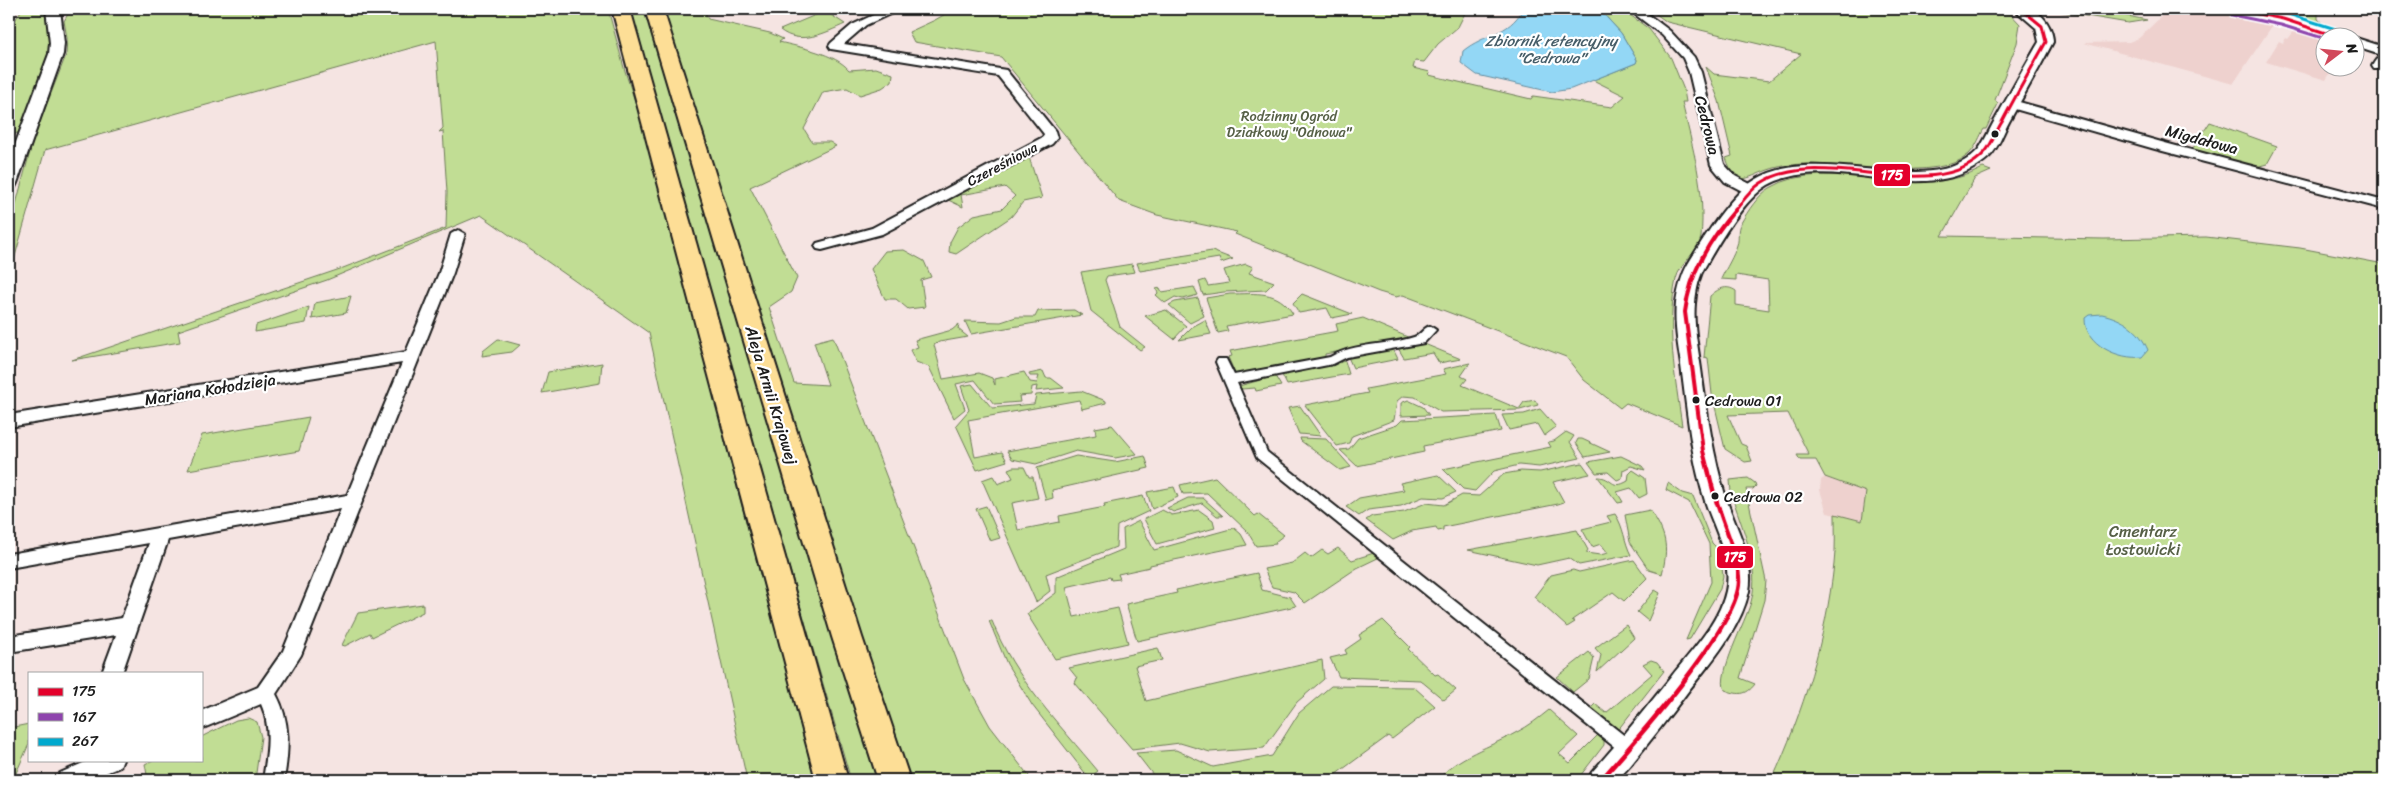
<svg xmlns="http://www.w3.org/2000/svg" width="2393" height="789" viewBox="0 0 2393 789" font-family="Sriracha,sans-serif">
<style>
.built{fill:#eed1ce}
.green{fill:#c1dd94;stroke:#6e7c58}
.water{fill:#93d7f5;stroke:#638c9e}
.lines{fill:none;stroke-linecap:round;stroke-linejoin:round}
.pedestrian-casing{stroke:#1c1c1c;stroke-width:4}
.minor-casing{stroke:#1c1c1c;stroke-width:4}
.tertiary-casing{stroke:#1c1c1c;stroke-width:4}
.primary-casing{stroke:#1c1c1c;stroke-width:4}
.pedestrian{fill:#fff;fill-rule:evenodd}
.minor{fill:#fff;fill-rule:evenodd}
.tertiary{fill:#fff;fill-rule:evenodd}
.primary{fill:#fdde96;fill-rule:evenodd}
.bus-1-far2-casing{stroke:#fff;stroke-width:6}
.bus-1-far1-casing{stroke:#fff;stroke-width:8}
.bus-1-casing{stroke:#fff;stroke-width:8}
.bus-2-casing{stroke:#fff;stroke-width:6}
.bus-3-casing{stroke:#fff;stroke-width:6}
.bus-1-far2{stroke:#e4002b;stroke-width:3}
.bus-1-far1{stroke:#e4002b;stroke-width:4}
.bus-1{stroke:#e4002b;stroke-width:4.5}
.bus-2{stroke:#8e44ad;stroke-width:3}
.bus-3{stroke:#00a9ce;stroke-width:3}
.bus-dot{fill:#1c1c1c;stroke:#fff;stroke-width:2}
.labels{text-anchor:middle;stroke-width:4.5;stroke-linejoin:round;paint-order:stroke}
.far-park-label{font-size:14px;fill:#566046;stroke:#fff}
.far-street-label{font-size:14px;fill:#1c1c1c;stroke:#fff}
.far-water-label{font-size:15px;font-style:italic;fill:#465d68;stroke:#fff}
.bus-label{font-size:15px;fill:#1c1c1c;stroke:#fff;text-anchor:start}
.street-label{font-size:16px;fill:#1c1c1c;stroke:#fff}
.park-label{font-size:16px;fill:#566046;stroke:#fff}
.line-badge{stroke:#fff;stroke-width:2}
.badge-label{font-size:14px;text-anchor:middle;font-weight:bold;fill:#fff}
</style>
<rect width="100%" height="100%" fill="#f5e4e2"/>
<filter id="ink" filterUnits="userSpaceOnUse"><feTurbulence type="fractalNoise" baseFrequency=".02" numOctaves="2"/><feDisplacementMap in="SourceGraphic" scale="10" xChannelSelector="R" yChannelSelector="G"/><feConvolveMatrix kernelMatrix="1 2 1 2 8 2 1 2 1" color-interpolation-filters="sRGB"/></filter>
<g filter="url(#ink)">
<g class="built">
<polygon points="2169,9 2208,9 2274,23 2233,84 2084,43 2129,42 2139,38"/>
<polygon points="2295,30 2325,40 2326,68 2333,68 2326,80 2266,62 2279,41 2283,43 2286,38 2288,39"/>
<polygon points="1825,477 1866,492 1862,521 1827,513 1820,490 1821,480"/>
</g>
<g class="green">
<polygon points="22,9 45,9 51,37 50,55 21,131 13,135 14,131 9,134 9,30"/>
<polygon points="71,9 608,9 624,68 648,141 739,495 816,780 747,780 649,333 481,215 327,280 178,331 180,342 72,360 343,268 446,228 447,192 443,131 439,132 443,128 436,41 45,150 12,267 9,268 9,230 34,137 66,55 67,38 64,21"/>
<polygon points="627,9 646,9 855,701 881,780 851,780"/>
<path d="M664 9H704L708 19 770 33 783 39 779 42C800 47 836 54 849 70L876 68 893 74 892 81 882 88 860 95 847 88 823 92 804 129 812 142H830L836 146 750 187 797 278 791 292 769 307 794 383 828 385 814 342 833 337 964 679 990 726 1032 780H908L671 38Z"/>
<path d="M954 9H1467L1458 27 1438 44 1424 62 1415 61 1413 68 1430 72 1429 75 1531 99 1533 96 1612 107 1625 96 1593 80 1636 63 1637 60 1621 33 1599 9H1622L1649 29 1671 58 1684 90 1686 102H1682C1692 146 1706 191 1701 237 1699 252 1679 264 1676 279 1666 328 1675 377 1682 426L1626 403 1620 408 1584 380 1566 357 1403 295 1396 297 1379 292 1235 234 1237 232 1157 215 1119 201 1001 57 914 42 909 32 935 20Z"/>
<path d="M1649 9H1675L1705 15 1709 9H2006L2020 24 2017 43 1995 100 1998 104 1986 129H1984C1980 135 1977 146 1969 154 1940 182 1843 163 1802 164 1790 165 1779 166 1768 170 1745 178 1737 189 1726 158L1732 156 1719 101 1706 67 1714 74 1769 81 1801 54 1667 22Z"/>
<polygon points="2045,9 2093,9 2147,20 2128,23"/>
<polygon points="2294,9 2318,9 2318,19 2328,28 2288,15"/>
<path d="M825 11 845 24C825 33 800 46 780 30Z"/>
<polygon points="2210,122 2277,146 2267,164 2256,167 2191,151"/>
<polygon points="1028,154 1042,198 1023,202 1011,217 956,254 949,252 950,242 958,227 974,215 1002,209 1015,196 1005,187 961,195 963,207 946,199"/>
<path d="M1983 168 1991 171 1975 178 1942 236 2104 239 2206 237 2300 248 2384 264V780H1772C1803 712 1826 639 1834 564 1836 548 1835 531 1835 514L1862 521 1866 492 1825 477 1816 460H1800L1797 455H1809L1788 413 1728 415 1741 444 1746 446 1752 461 1745 462 1725 449 1712 394 1708 358 1704 357 1710 296C1718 289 1726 284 1736 291V305L1769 310 1768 280 1736 275V280L1721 279C1726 268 1734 256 1737 245 1740 238 1736 230 1741 223 1748 211 1758 195 1770 188 1828 153 1918 204 1983 168Z"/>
<polygon points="904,250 924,261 931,277 921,280 925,307 908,309 896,299 885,299 871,269 885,251"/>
<polygon points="1212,251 1233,259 1221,263 1219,258 1140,271 1137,263"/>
<polygon points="1132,264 1135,272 1107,276 1105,280 1120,327 1145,347 1140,350 1091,311 1081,272"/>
<polygon points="1246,264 1253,267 1249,273 1274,282 1266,290 1224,292 1203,295 1199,282 1205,280 1208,286 1229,283 1224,270"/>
<polygon points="1194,287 1198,295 1183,299 1175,297 1165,303 1156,295 1158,293 1156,289 1160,288 1162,292"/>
<path d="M1230 294C1256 294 1278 289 1293 314L1226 326 1228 331 1218 333 1206 298Z"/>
<polygon points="1302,294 1352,314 1332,318 1327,308 1299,313 1293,303"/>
<polygon points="351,296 346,313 312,319 315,303"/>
<polygon points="1198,298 1204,316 1190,323 1169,305 1175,302"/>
<polygon points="309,307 306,323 255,332 256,325"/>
<polygon points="1074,310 1082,315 971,334 965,321 1001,322 1016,317 1035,317 1038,311"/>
<polygon points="1166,310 1186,326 1174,339 1145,316"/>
<polygon points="1363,318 1410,338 1325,354 1325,357 1236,376 1228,357 1232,356 1230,351 1338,331 1336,324"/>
<polygon points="1205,320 1211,334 1179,340 1192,327"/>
<polygon points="959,324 958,329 968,337 939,342 934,345 943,379 979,373 992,378 995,385 995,379 1024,372 1030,382 1037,383 1039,376 1030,376 1029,374 1043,371 1046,378 1051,378 1064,388 1036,391 1037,386 1032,387 1031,395 1019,396 1020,402 994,404 975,380 956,384 965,409 954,418 929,367 916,362 910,350 918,347 915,340 952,330"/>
<polygon points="498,339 520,345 512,352 482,356 483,351"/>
<polygon points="1422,343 1461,359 1439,363 1433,353 1404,358 1398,348"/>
<polygon points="1393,349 1398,359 1353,368 1348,357"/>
<polygon points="1345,361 1349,374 1287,385 1282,375"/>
<polygon points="602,363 600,383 542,393 548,372"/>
<polygon points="1470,363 1461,376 1467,379 1462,385 1519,409 1524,402 1535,400 1538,405 1520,410 1441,412 1415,397 1403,396 1397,401 1394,420 1352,436 1349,443 1337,446 1305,405 1368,393 1366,389 1446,374 1443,369"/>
<polygon points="1275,376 1281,386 1256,391 1255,388 1242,389 1239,386"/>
<polygon points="972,384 992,408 1034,404 1036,395 1081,391 1106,401 1106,403 1082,409 1079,400 968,420 975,457 1002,452 1007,461 977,470 956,425 969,410 961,386"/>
<polygon points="1408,400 1423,407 1429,415 1401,416 1401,403"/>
<polygon points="1300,406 1321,436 1299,434 1288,408"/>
<polygon points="1540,409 1556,427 1544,436 1537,424 1509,430 1502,415 1524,414"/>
<polygon points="1496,415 1501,431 1423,446 1424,452 1357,466 1340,450 1349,449 1358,438 1397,425 1402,420"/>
<polygon points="309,417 299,451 188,470 202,435"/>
<polygon points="1112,425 1137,454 1115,458 1076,451 1036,464 1012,459 1007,451 1096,435 1095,428"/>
<polygon points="1566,432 1574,436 1570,442 1580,458 1539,467 1519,465 1494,471 1475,491 1463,489 1443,469 1551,447 1548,442 1554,441"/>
<polygon points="1300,438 1326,439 1351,467 1340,470 1301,441"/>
<polygon points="1578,439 1582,439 1610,452 1585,457 1576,443"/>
<polygon points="1076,456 1115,462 1145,456 1149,468 1052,490 1053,498 1046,500 1037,468"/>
<polygon points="1621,456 1642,466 1645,470 1631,466 1623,470 1622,478 1617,480 1608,472 1596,473 1588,462"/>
<polygon points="1582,463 1590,474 1553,482 1564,502 1558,504 1443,527 1443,530 1438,531 1436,527 1412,531 1393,540 1366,520 1372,516 1404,512 1426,503 1444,505 1462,495 1479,496 1504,474 1521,471 1540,472"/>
<polygon points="1013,467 1024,467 1029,477 1033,477 1038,498 1012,503 1018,530 1060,522 1059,516 1105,507 1104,504 1143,496 1149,511 1117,526 1116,547 1046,574 1050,591 1036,602 982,480 993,476 998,484 1013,478 1008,469"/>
<path d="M1633 470 1645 478 1647 494 1639 498 1631 488 1617 492 1623 502 1618 503 1598 477C1613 477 1611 491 1628 481L1629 474Z"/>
<polygon points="1438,475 1456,492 1443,498 1423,497 1401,506 1368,510 1359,516 1346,507 1359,498 1404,490 1400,483"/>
<polygon points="1215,477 1255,516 1258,514 1284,535 1275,542 1276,544 1256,546 1247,531 1207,493 1183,494 1180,485"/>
<path d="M1748 478 1755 483 1756 486 1753 489H1746L1766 581 1764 600 1740 678 1755 684C1746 696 1738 695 1725 690 1716 675 1746 621 1751 602 1761 567 1741 526 1731 493L1730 480Z"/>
<polygon points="1668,483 1682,493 1693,496 1712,543 1720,551 1723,576 1720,589 1690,639 1686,640 1711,582 1709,544 1689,502 1666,490"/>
<polygon points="1174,487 1178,497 1152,509 1147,492"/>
<polygon points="1188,498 1203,498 1223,516 1217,516 1202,503 1173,512 1167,508"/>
<polygon points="986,506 1000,538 990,541 976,509"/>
<polygon points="1162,510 1172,515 1199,510 1213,520 1215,528 1157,544 1144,519"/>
<path d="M1650 510C1666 533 1669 546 1662 574L1649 570 1630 542 1625 515Z"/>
<path d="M1615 514C1624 527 1624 542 1631 555L1579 565 1569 558 1537 565 1468 550 1577 530 1588 550 1586 553 1600 555 1608 553 1601 544 1592 547 1582 529 1611 522 1607 516Z"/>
<polygon points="1139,521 1154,550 1234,528 1241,534 1247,545 1150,565 1150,567 1118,574 1120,579 1111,580 1110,577 1066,587 1074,617 1118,608 1128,643 1055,659 1027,614 1056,593 1056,577 1124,549 1123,529"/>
<polygon points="1338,548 1352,560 1377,552 1382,556 1357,568 1305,603 1294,592 1272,587 1264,569 1292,563 1305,553 1311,558 1322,550 1328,554"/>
<polygon points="1634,560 1647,578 1624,601 1613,592 1572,620 1575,622 1567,627 1534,597 1551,575 1573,570 1579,572"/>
<polygon points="1257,573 1262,590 1290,597 1296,606 1137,641 1126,604 1177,593 1176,590"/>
<polygon points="1655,590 1660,593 1648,621 1637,612"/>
<polygon points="423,604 423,612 372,637 370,633 345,646 342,645 358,613"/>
<polygon points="1383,620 1410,647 1408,649 1435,675 1438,674 1456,690 1444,700 1420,680 1339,677 1330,658 1347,654 1345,650 1361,639 1359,635"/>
<path d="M989 621H992C1014 678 1059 724 1098 771L1089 778 1032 705 1007 664Z"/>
<polygon points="1626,625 1634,638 1597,672 1601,655 1595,648"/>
<polygon points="1158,648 1162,660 1135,666 1146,701 1322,660 1324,679 1297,702 1264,748 1210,752 1180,743 1132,749 1075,683 1077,678 1069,668"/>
<polygon points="1589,652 1594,658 1589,679 1573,692 1557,677"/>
<polygon points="1651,660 1657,662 1664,671 1617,731 1591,708 1595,704 1606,713 1652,674 1643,664"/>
<polygon points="1331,686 1414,687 1435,706 1392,739 1388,736 1328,780 1157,780 1136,753 1176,750 1213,767 1272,756 1299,713"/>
<path d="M1549 710 1578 736 1559 754 1570 763 1600 733 1604 739V745L1577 780H1438C1456 756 1491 747 1517 732 1529 726 1539 718 1549 710Z"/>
<polygon points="248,718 257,722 261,737 255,780 148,780 145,764 153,760 201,760 201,737 236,720"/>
<polygon points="29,724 29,744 13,780 9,780 9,728"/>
</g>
<g class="water">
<path d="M1523 9H1599L1621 33 1637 60 1636 63 1571 89 1552 92 1477 75 1461 63 1463 51C1485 33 1508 36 1523 9Z"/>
<path d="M2102 314C2123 319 2139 329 2148 350L2142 357C2120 360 2084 345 2085 318L2089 315Z"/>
</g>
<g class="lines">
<g class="pedestrian-casing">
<path id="pedestrian" d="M1430 326 1436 330 1424 343 1347 357 1333 364 1237 383 1267 452 1635 744 1637 749 1635 754 1629 756 1623 754 1257 458 1216 362 1218 359H1226L1234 375 1330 357C1356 342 1387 346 1414 337 1421 335 1423 328 1430 326Z"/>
</g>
<g class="minor-casing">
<g id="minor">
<polygon points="886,9 901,9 866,25 844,44 1006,70 1055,131 1057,138 1052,144 882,234 822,250 817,249 815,246 817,243 872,228 1043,137 1044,134 998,76 831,49 829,46 831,43 852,25"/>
<polygon points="1628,9 1641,9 1670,31 1694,57 1701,72 1724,164 1735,176 1756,187 1758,190 1756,193 1746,193 1725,182 1711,165 1689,72 1683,58 1662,35"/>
<polygon points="2277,9 2289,9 2287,21 2279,21 2275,15"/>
<path d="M2384 54 2382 69H2374L2372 66C2375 61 2378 56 2384 54Z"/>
<polygon points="2012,100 2165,143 2384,201 2384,209 2155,149 2008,107 2006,104"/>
<path d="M458 230 465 234 453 273 301 655 276 694C291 722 289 749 284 780H263C267 754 272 729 261 704L201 729V711L258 687 283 651 341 509 168 540 122 673H102L116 635 9 652V636L122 618 149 543 9 568V554L347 495 402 363 9 427V415L406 352 439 273 451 234Z"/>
<polygon points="90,760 123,760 120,767 89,780 57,780 60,773"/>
</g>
</g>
<g class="tertiary-casing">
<g id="tertiary">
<polygon points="46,9 60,9 64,43 63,54 17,183 15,187 9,188 9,161 49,54 50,43"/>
<path d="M2014 9C2019 9 2026 8 2031 9 2044 14 2053 29 2053 42 2039 69 2024 95 2009 122 2003 133 1998 149 1989 157 1926 213 1835 149 1768 185 1745 198 1719 242 1706 265 1699 276 1696 290 1695 303 1693 325 1698 347 1701 369 1707 413 1713 456 1726 498 1735 527 1755 559 1749 591 1741 628 1712 661 1689 690 1670 716 1650 741 1630 766L1617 780H1588L1592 772C1620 741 1645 709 1671 677 1691 651 1719 623 1726 591 1733 560 1714 529 1705 501 1691 457 1687 411 1681 365 1678 345 1674 324 1676 303 1678 290 1681 276 1688 264 1703 239 1730 195 1755 180 1818 140 1929 202 1978 150 1985 141 1990 128 1996 118 2010 93 2024 67 2039 42L2036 28Z"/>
<path d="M2226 9C2268 6 2308 22 2348 35L2350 38H2327L2280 23 2228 12Z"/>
<polygon points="2356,38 2384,47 2384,56 2356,47"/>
</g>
</g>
<g class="primary-casing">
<g id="primary">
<polygon points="612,9 630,9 848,780 816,780"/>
<polygon points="645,9 663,9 862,637 910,780 878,780 832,637"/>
</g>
</g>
<use href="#pedestrian" class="pedestrian"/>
<use href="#minor" class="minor"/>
<use href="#tertiary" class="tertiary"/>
<use href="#primary" class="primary"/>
<g class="bus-1-far2-casing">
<g id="bus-1-far2">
<polyline points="2233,9 2283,19 2341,38"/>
<path d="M1735 211C1743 201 1750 190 1761 183 1821 144 1935 208 1985 152 1992 144 1996 131 2002 122 2016 95 2031 69 2046 42L2042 26 2021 9"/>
</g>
</g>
<g class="bus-1-far1-casing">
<path id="bus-1-far1" d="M1708 470 1703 451 1685 312C1690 272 1709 240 1736 209"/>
</g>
<g class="bus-1-casing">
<path id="bus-1" d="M1601 780C1633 743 1738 627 1739 582 1739 558 1727 534 1720 512 1715 498 1711 483 1708 469"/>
</g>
<g class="bus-2-casing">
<polyline id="bus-2" points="2232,15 2281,25 2326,39"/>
</g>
<g class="bus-3-casing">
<polyline id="bus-3" points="2264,9 2285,13 2345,32"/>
</g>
<use href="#bus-1-far2" class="bus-1-far2"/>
<use href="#bus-1-far1" class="bus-1-far1"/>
<use href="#bus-1" class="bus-1"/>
<use href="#bus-2" class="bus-2"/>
<use href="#bus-3" class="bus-3"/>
</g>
</g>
<g class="bus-dot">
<circle cx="1995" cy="134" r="4.5"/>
<circle cx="1696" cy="400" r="4.5"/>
<circle cx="1715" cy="496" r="4.5"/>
</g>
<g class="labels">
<g class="far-park-label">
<text x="1289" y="121">Rodzinny Ogród<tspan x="1289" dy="16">Działkowy "Odnowa"</tspan></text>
</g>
<g class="far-street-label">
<text transform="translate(1002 164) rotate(-28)" y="5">Czereśniowa</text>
</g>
<g class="far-water-label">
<text x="1551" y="46">Zbiornik retencyjny<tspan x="1551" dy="17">"Cedrowa"</tspan></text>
</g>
<g class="bus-label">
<text x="1705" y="406">Cedrowa 01</text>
<text x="1724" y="502">Cedrowa 02</text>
</g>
<g class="street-label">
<text transform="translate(1708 125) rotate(76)" y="6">Cedrowa</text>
<text transform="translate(2202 139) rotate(15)" y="6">Migdałowa</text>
<text transform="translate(210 389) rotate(-9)" y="6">Mariana Kołodzieja</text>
<text transform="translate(772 395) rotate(73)" y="6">Aleja Armii Krajowej</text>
</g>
<g class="park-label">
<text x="2143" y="537">Cmentarz<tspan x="2143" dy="18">Łostowicki</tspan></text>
</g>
</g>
<g class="line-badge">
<rect x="1873" y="163" width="38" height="24" rx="5" fill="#e4002b"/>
<rect x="1716" y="545" width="38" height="24" rx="5" fill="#e4002b"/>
</g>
<g class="badge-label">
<text x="1892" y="180">175</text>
<text x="1735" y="562">175</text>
</g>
<rect width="2393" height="789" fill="none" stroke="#fff" stroke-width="30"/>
<rect x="15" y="15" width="2363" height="759" fill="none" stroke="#1c1c1c" stroke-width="2" filter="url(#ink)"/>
<rect x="28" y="672" width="175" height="90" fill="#ffffff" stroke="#a4a4a4"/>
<rect x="38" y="688" width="25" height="8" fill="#e4002b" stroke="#a4a4a4"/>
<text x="72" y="696" font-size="15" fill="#1c1c1c">175</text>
<rect x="38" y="713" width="25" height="8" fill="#8e44ad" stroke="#a4a4a4"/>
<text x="72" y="722" font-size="15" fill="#1c1c1c">167</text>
<rect x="38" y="738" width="25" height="8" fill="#00a9ce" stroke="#a4a4a4"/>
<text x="72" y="746" font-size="15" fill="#1c1c1c">267</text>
<g transform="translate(2340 52) rotate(74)"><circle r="24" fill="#ffffff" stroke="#a4a4a4"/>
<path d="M0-4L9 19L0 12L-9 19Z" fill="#d1495b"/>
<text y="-8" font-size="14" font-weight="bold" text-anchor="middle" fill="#1c1c1c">N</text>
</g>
</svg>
